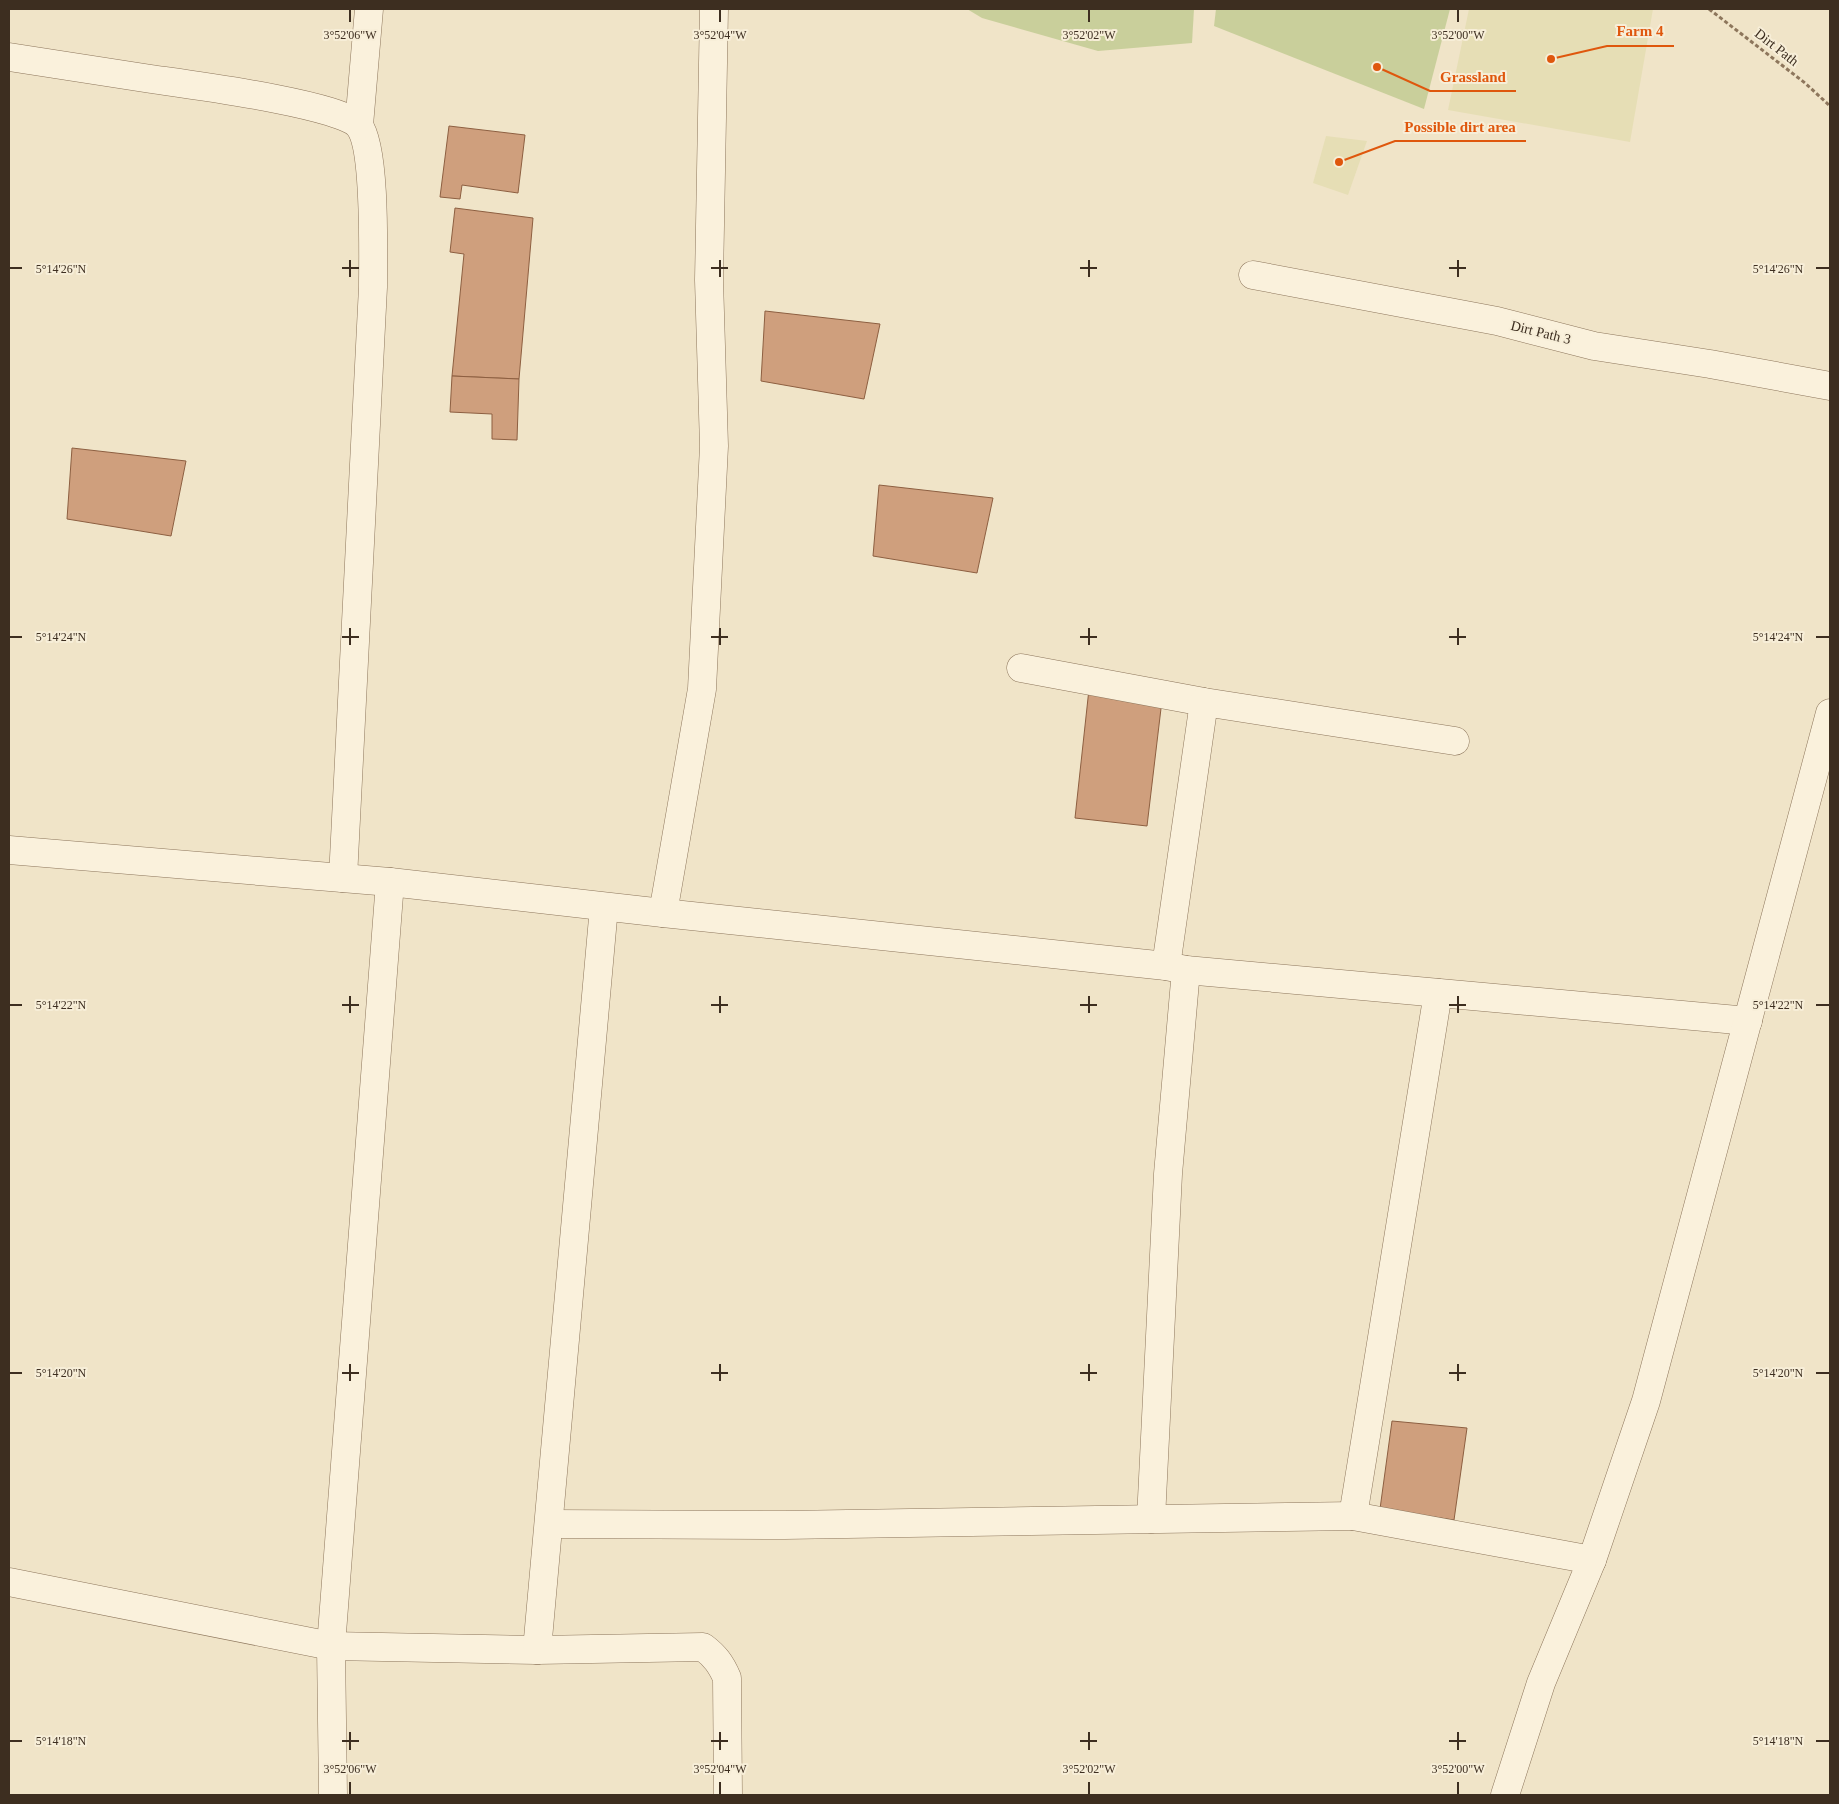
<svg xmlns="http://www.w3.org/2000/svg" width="1839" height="1804" viewBox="0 0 1839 1804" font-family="Georgia,serif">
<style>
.farmland{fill:#e6deb5}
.green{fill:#c9cf9b}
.building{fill:#cf9f7d;stroke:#8d5f41}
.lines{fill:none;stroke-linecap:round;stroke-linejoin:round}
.street-casing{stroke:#8d765c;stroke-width:29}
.path{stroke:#8d765c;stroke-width:3;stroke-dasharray:4 2.5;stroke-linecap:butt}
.street{stroke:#faf1dc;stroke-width:28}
.ticks{fill:none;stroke:#3d2e20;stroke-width:2}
.labels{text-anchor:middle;stroke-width:4;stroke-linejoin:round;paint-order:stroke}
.street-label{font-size:14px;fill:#3d2e20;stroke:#f7eed8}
.ticks-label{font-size:12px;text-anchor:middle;fill:#3d2e20;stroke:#f7eed8;stroke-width:4;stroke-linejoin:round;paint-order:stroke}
.leader{fill:none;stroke:#df570d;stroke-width:2}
.callout-dot{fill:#df570d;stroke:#f7eed8;stroke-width:2}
.callout-label{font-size:15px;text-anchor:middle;font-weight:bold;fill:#df570d;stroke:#f7eed8;stroke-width:4;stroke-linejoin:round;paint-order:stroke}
</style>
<rect width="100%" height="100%" fill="#f0e4c8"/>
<g class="farmland">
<polygon points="1469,9 1653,9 1630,142 1448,110"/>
<polygon points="1326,136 1367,141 1348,195 1313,183"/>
</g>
<g class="green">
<polygon points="967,9 1194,9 1192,43 1098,51 982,18"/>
<polygon points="1216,9 1450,9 1424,109 1214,26"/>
</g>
<g class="building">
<polygon points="449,126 525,135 518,193 462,185 460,199 440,197"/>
<polygon points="455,208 533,218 519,379 452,376 464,254 450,252"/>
<polygon points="765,311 880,324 864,399 761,381"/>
<polygon points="452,376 519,379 517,440 492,439 492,414 450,412"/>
<polygon points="72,448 186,461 171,536 67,519"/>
<polygon points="879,485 993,498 977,573 873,556"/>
<polygon points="1089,689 1162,700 1147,826 1075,818"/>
<polygon points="1392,1421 1467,1428 1454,1520 1380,1509"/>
</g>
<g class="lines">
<g class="street-casing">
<g id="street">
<path d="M9 57C56 64 103 72 151 79 185 84 343 104 359 126 376 148 373 255 373 287L343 878"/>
<polyline points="359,125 369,9"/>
<polyline points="1253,275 1497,321 1594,346 1710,364 1830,386"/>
<polyline points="1021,668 1204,702 1455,741"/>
<polyline points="9,850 390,882 663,913 1166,966 1186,970 1748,1021"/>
<polyline points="663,913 702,689 714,446 709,280 714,9"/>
<polyline points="1166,966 1204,702"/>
<polyline points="1438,993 1353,1516 1592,1560"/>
<polyline points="1151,1519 1168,1174 1186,970"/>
<polyline points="549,1524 785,1525 1353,1516"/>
<path d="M9 1582 331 1646 537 1650 703 1647C715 1656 721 1664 727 1678L728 1795"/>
<polyline points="537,1650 604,907"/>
<polyline points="333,1795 331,1646 390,882"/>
<polyline points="1505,1795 1541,1683 1592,1560 1646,1401 1830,713"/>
</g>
</g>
<polyline class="path" points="1709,9 1805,83 1830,106"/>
<use href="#street" class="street"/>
</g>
<path class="ticks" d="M350 10V22M720 10V22M1089 10V22M1458 10V22M350 260V277M720 260V277M1089 260V277M1458 260V277M10 268H22M342 268H359M711 268H728M1080 268H1097M1449 268H1466M1816 268H1829M350 628V645M720 628V645M1089 628V645M1458 628V645M10 637H22M342 637H359M711 637H728M1080 637H1097M1449 637H1466M1816 637H1829M350 996V1013M720 996V1013M1089 996V1013M1458 996V1013M10 1005H22M342 1005H359M711 1005H728M1080 1005H1097M1449 1005H1466M1816 1005H1829M350 1364V1381M720 1364V1381M1089 1364V1381M1458 1364V1381M10 1373H22M342 1373H359M711 1373H728M1080 1373H1097M1449 1373H1466M1816 1373H1829M350 1732V1750M720 1732V1750M1089 1732V1750M1458 1732V1750M10 1741H22M342 1741H359M711 1741H728M1080 1741H1097M1449 1741H1466M1816 1741H1829M350 1782V1794M720 1782V1794M1089 1782V1794M1458 1782V1794"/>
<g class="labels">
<g class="street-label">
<text transform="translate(1777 47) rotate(38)" y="5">Dirt Path</text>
<text transform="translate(1541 332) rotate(14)" y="5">Dirt Path 3</text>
</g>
</g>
<g class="ticks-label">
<text x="350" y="39">3°52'06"W</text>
<text x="720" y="39">3°52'04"W</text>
<text x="1089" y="39">3°52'02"W</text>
<text x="1458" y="39">3°52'00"W</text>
<text x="61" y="273">5°14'26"N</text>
<text x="1778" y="273">5°14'26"N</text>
<text x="61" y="641">5°14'24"N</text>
<text x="1778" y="641">5°14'24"N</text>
<text x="61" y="1009">5°14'22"N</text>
<text x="1778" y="1009">5°14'22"N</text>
<text x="61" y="1377">5°14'20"N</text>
<text x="1778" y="1377">5°14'20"N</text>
<text x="61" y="1745">5°14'18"N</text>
<text x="1778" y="1745">5°14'18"N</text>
<text x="350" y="1773">3°52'06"W</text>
<text x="720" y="1773">3°52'04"W</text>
<text x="1089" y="1773">3°52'02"W</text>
<text x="1458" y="1773">3°52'00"W</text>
</g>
<path class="leader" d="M1551 59L1607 46H1674M1377 67L1430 91H1516M1339 162L1395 141H1526"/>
<g class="callout-dot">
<circle cx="1551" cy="59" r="5"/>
<circle cx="1377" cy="67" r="5"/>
<circle cx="1339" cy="162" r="5"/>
</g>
<g class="callout-label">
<text x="1640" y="36">Farm 4</text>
<text x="1473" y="82">Grassland</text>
<text x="1460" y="132">Possible dirt area</text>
</g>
<rect width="1839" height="1804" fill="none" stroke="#3d2e20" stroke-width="20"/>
</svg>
